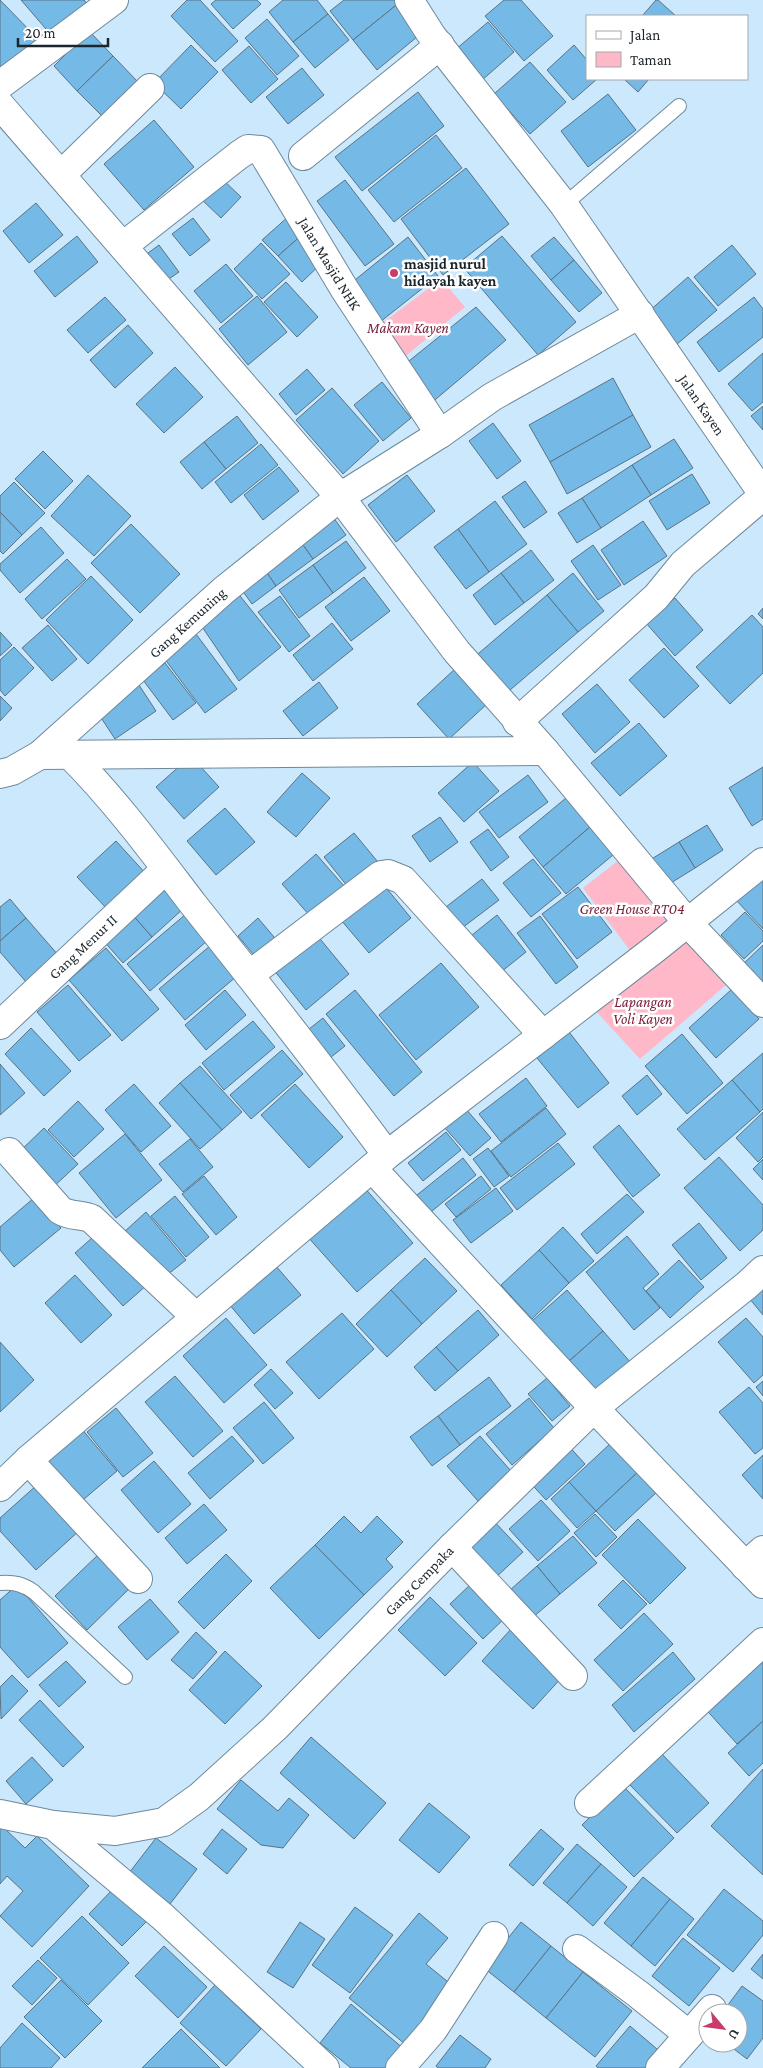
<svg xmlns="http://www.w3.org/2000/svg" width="763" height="2068" viewBox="0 0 763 2068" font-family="'Crimson Pro',serif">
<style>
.green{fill:#ffb8c7}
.building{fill:#75bae7;stroke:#597284}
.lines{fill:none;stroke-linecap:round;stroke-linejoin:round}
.lane-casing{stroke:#6f899b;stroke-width:16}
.street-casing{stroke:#6f899b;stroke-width:30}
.lane{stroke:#fff;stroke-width:14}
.street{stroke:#fff;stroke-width:28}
.poi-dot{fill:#c93c69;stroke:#fff;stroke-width:2}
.labels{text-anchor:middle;stroke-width:5;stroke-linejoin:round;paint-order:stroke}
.street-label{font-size:15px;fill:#1b252c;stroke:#fff}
.poi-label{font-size:15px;font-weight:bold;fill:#1b252c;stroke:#fff;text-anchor:start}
.park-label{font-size:15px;font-style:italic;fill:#781e3b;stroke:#fff}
</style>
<rect width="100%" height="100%" fill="#cce8fc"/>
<g class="green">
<polygon points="441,279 465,307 402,359 376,328"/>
<polygon points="624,856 673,916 632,953 583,888"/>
<polygon points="687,932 733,979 640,1059 593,1008"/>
</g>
<g class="building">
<polygon points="0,0 39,40 0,72"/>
<polygon points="21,0 84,0 88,5 52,36"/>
<polygon points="187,0 200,0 238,41 215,62 171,16"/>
<polygon points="216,0 257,0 261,4 233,29 211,4"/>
<polygon points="283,0 317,0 328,14 293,42 269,12"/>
<polygon points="344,0 398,0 400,2 353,40 330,11"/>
<polygon points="504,0 521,0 553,36 524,61 485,16"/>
<polygon points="656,0 658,0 676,16 642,16"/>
<polygon points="400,2 423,32 377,70 353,40"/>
<polygon points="328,14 349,40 315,68 293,42"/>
<polygon points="267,19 299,56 277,75 245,38"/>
<polygon points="488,22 514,52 481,81 455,50"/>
<polygon points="89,31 113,56 77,91 54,66"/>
<polygon points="191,45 218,72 181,109 154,83"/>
<polygon points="574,45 587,60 587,79 597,79 573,100 547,70"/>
<polygon points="249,46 278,79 251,103 222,70"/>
<polygon points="113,56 138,82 102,116 77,91"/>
<polygon points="530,62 566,102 530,134 494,94"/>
<polygon points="302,68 324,95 288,124 266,97"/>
<polygon points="624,79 649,79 638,92"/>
<polygon points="418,92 444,126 362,191 335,157"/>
<polygon points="608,94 636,130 588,167 561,131"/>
<polygon points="154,120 194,167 144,210 104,164"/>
<polygon points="436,135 462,168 394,222 368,190"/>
<polygon points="466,168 509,224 443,275 401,219"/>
<polygon points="220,177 241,197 221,218 200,198"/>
<polygon points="345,180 394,244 365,266 317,201"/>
<polygon points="36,203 63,235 29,263 3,231"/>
<polygon points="289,216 304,233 278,256 262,240"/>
<polygon points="193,218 210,240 190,256 172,234"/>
<polygon points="304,233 326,259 302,282 278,256"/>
<polygon points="77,236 98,262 55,297 34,271"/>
<polygon points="502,236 576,322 538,355 464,268"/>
<polygon points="408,237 438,276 375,326 345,288"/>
<polygon points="554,237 574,260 551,280 531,256"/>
<polygon points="261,243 290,274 262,299 234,269"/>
<polygon points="159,245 179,272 160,285 140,259"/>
<polygon points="732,245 756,274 718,306 694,277"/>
<polygon points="574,260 602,293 579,312 551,280"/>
<polygon points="226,264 253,296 221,323 194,291"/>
<polygon points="688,277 717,310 676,345 648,312"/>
<polygon points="286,282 318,317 297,337 264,302"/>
<polygon points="257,296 287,332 248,365 219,329"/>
<polygon points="105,297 126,320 88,353 67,330"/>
<polygon points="754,297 763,309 763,337 719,372 697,342"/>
<polygon points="476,307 506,340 430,404 399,369"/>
<polygon points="128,325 153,353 115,388 90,360"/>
<polygon points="763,353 763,402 752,411 728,384"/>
<polygon points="175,367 203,397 164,433 136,404"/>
<polygon points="307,369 325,390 296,415 279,394"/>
<polygon points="613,378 633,415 550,462 529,425"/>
<polygon points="382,382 411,418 383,441 354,405"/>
<polygon points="332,388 379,441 343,474 296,420"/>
<polygon points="763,406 763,430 751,416"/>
<polygon points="633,415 651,447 567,494 550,462"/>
<polygon points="237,416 258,443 226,469 204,442"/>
<polygon points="493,423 521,461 497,479 469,441"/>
<polygon points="674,439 693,468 651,495 632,465"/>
<polygon points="204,442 226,469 202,489 180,462"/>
<polygon points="261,444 278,465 231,503 215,482"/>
<polygon points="43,451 73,481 45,509 15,479"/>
<polygon points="632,465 651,495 601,528 582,498"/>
<polygon points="279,467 299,491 263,520 244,495"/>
<polygon points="692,474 710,503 667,530 649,501"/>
<polygon points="88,475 131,516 94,556 51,516"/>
<polygon points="407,475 435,511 396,542 368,505"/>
<polygon points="525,481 547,512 524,528 502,497"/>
<polygon points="14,482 45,513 22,535 0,512 0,496"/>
<polygon points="582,498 601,528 577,543 558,513"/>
<polygon points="495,501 527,544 489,572 458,529"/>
<polygon points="328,510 346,535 313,559 296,535"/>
<polygon points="0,512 22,535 3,554 0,551"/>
<polygon points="643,521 667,556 624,585 601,550"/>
<polygon points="131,524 180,574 140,613 91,563"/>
<polygon points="41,527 64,553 20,593 0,570 0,564"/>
<polygon points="458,529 489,572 466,589 434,547"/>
<polygon points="296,535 313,559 276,586 261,564"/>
<polygon points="346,541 366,568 333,593 313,565"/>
<polygon points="593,545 621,585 598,600 571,561"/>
<polygon points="531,550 554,580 524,603 501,573"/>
<polygon points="67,559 86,579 42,619 25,599"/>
<polygon points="261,564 276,586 252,604 236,582"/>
<polygon points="313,565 333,593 299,618 279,590"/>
<polygon points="501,573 524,603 495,625 473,595"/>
<polygon points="573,573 604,611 578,632 547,595"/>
<polygon points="91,576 133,620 88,664 46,620"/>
<polygon points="364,577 390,611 351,641 325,607"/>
<polygon points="232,586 281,647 239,681 196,618"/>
<polygon points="547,595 578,632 503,696 472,659"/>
<polygon points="280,596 310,636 289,652 258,612"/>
<polygon points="675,598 703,630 675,656 646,623"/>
<polygon points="763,608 763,619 758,614"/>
<polygon points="752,615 763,627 763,673 730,704 696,667"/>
<polygon points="332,623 353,649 313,681 293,655"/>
<polygon points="48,625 77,659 52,681 22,648"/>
<polygon points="0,632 12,645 0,656"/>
<polygon points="196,634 237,689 205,713 164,658"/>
<polygon points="14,647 34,668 5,696 0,690 0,660"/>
<polygon points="664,648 699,686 664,718 629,680"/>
<polygon points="165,663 196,703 173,720 143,680"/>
<polygon points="456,668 488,703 449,739 417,704"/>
<polygon points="137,682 156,711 115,739 96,710"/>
<polygon points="319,682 338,708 303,736 283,711"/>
<polygon points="597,684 630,722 595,753 562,714"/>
<polygon points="0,696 12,708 0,721"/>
<polygon points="639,723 667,756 620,796 591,763"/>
<polygon points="191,756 219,787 184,819 156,787"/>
<polygon points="473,762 499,791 464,822 438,793"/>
<polygon points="763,767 763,819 752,826 729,788"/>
<polygon points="302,773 330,798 296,837 267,812"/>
<polygon points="528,775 548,802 499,838 479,812"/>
<polygon points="566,798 590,827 543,867 519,837"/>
<polygon points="225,808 255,842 216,875 187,841"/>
<polygon points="440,817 458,842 430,862 412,836"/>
<polygon points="707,825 723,850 695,868 679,842"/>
<polygon points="590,827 613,855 566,894 543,867"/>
<polygon points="488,829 509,857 491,871 470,842"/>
<polygon points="354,833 382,867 352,892 324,857"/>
<polygon points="116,841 147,875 109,911 77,877"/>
<polygon points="679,842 695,868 666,886 650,860"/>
<polygon points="316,854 344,886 310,916 282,884"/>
<polygon points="533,859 561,893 531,917 503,883"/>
<polygon points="763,874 763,929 736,900"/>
<polygon points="482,879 499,900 458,931 442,910"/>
<polygon points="161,883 184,908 152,937 130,912"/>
<polygon points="383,884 411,918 369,953 341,920"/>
<polygon points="578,887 612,932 577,959 542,914"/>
<polygon points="10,899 26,918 0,941 0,907"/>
<polygon points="130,912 152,937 123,963 101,938"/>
<polygon points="745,912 763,931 763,941 744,959 721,935"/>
<polygon points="186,914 208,940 150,991 127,964"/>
<polygon points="497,915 526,952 501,972 472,935"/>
<polygon points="540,916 578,967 556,984 517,933"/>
<polygon points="26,918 59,956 27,983 0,952 0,941"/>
<polygon points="258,918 279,943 259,961 238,936"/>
<polygon points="316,934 349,974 306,1010 273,969"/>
<polygon points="211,945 237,976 185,1020 159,989"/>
<polygon points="763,945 763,990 741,966"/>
<polygon points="106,948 159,1009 122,1041 69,980"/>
<polygon points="441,963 479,1007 416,1060 379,1015"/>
<polygon points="68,985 111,1035 79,1061 37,1012"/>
<polygon points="732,989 759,1019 716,1058 689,1028"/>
<polygon points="225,990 246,1015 206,1050 185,1025"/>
<polygon points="355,990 422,1072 394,1096 326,1014"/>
<polygon points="323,1018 345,1046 326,1061 304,1033"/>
<polygon points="253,1021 275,1047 224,1090 202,1063"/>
<polygon points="31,1028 71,1071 44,1096 5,1054"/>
<polygon points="569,1032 609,1083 578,1108 537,1058"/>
<polygon points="682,1034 723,1083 687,1114 645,1066"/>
<polygon points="282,1050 303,1074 251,1119 230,1095"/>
<polygon points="763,1053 763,1109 760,1112 732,1080"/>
<polygon points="0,1064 25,1093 0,1115"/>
<polygon points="200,1066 242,1112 222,1130 180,1083"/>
<polygon points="647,1075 662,1094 637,1115 622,1096"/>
<polygon points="526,1078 547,1106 501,1142 479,1114"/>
<polygon points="732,1080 760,1112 705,1160 677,1129"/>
<polygon points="180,1083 222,1130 200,1149 159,1103"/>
<polygon points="134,1084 171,1126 141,1152 105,1110"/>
<polygon points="295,1084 343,1137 309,1168 261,1115"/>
<polygon points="78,1101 104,1129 74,1157 48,1130"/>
<polygon points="465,1108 491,1138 470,1156 444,1127"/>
<polygon points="546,1108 566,1134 511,1177 491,1151"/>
<polygon points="763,1112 763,1157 758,1162 736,1138"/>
<polygon points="619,1125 660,1175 633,1197 593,1147"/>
<polygon points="44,1128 78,1164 51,1189 17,1154"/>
<polygon points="446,1132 461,1150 423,1181 408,1163"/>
<polygon points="125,1134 162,1180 116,1218 79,1173"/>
<polygon points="190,1139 213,1167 183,1192 159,1164"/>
<polygon points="558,1143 575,1164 517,1210 500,1188"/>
<polygon points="488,1148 509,1176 494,1187 473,1159"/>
<polygon points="719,1157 763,1205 763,1230 740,1251 684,1188"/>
<polygon points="463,1158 476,1175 426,1216 412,1199"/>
<polygon points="763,1159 763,1180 753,1169"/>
<polygon points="204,1176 237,1217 216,1235 182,1194"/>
<polygon points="481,1176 491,1189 456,1217 445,1204"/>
<polygon points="363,1186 413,1243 357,1292 307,1236"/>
<polygon points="496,1188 513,1211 471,1243 453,1220"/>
<polygon points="627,1194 644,1212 597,1254 581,1234"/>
<polygon points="175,1196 209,1237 186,1257 151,1216"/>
<polygon points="35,1197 61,1228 14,1267 0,1250 0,1227"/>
<polygon points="146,1212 186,1260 162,1279 123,1233"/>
<polygon points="699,1223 727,1258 701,1280 672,1245"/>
<polygon points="563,1227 594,1261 569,1283 539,1250"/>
<polygon points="101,1230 148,1284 123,1306 75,1253"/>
<polygon points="627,1236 659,1274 643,1288 660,1308 634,1330 586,1272"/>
<polygon points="539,1250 569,1283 532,1319 501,1285"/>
<polygon points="425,1258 457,1291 422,1324 391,1290"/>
<polygon points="679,1260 704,1287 670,1318 646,1291"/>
<polygon points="275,1265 301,1295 254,1334 229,1304"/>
<polygon points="75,1275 112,1315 81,1343 45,1303"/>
<polygon points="763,1287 763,1315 749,1298"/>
<polygon points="391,1290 422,1324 387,1357 356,1324"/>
<polygon points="567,1290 603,1331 568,1362 532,1321"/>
<polygon points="478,1310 499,1335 458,1371 436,1347"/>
<polygon points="342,1313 374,1349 319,1399 286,1362"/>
<polygon points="226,1318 267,1365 224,1403 183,1356"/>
<polygon points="746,1318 763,1337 763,1375 754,1383 718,1342"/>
<polygon points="603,1331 632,1364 597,1395 568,1362"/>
<polygon points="0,1342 34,1380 0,1412"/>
<polygon points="436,1347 458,1371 435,1391 414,1367"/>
<polygon points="271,1369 293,1393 275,1409 254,1385"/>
<polygon points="175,1376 223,1431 193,1457 145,1402"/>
<polygon points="489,1377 511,1406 460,1445 438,1416"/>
<polygon points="547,1378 570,1406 552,1421 528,1394"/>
<polygon points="763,1381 763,1396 756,1387"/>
<polygon points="749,1387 763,1403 763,1448 755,1454 719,1412"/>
<polygon points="529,1398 554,1428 512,1465 486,1434"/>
<polygon points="264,1402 294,1438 263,1464 233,1428"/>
<polygon points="116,1408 153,1453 123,1477 87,1432"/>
<polygon points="438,1416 460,1445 432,1466 410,1437"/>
<polygon points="81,1428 117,1471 77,1505 41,1461"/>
<polygon points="232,1436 254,1461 210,1499 188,1473"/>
<polygon points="480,1436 511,1471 478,1501 447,1466"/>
<polygon points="612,1442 639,1471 596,1511 569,1482"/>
<polygon points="566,1443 585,1464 546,1500 526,1478"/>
<polygon points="763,1455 763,1499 742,1475"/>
<polygon points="154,1461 191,1504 158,1533 121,1490"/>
<polygon points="639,1471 657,1492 615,1531 596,1511"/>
<polygon points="569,1482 596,1511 577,1528 551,1499"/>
<polygon points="38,1484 80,1530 36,1570 0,1531 0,1518"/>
<polygon points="541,1500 570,1531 538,1561 509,1529"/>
<polygon points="204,1504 227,1530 187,1564 165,1538"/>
<polygon points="595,1514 617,1537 596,1557 574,1533"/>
<polygon points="344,1516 361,1533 377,1516 403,1542 386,1559 393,1567 364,1595 315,1545"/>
<polygon points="491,1518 523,1552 493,1580 461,1546"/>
<polygon points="638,1519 686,1568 650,1604 602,1555"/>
<polygon points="573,1536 597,1563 560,1594 537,1566"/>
<polygon points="315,1545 364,1595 319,1639 270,1588"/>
<polygon points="101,1552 133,1585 87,1630 55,1596"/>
<polygon points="226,1554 252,1581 204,1629 178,1602"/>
<polygon points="537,1566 560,1594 532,1618 509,1591"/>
<polygon points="623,1580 647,1604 621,1629 598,1605"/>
<polygon points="474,1581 508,1615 483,1639 450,1604"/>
<polygon points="17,1585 68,1643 28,1678 0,1647 0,1600"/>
<polygon points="430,1597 477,1643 445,1676 398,1630"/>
<polygon points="150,1599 179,1632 147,1660 118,1627"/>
<polygon points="644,1613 673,1644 623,1691 594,1660"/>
<polygon points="512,1628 563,1676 533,1709 482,1661"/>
<polygon points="196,1632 217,1652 193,1679 171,1660"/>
<polygon points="225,1651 262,1686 225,1724 189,1690"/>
<polygon points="673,1652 695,1679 634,1732 612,1705"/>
<polygon points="763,1653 763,1721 737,1744 702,1705"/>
<polygon points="66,1661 86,1682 59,1707 39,1685"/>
<polygon points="12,1675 28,1691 1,1719 0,1687"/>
<polygon points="40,1700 84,1747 63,1767 19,1720"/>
<polygon points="763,1721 763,1763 749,1776 728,1753"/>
<polygon points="311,1737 386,1803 354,1839 280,1773"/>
<polygon points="660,1752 709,1803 677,1833 628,1783"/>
<polygon points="32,1757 53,1780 26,1804 6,1781"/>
<polygon points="763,1769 763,1875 711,1826"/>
<polygon points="241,1780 278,1811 289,1798 309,1815 283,1848 261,1845 217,1809"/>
<polygon points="622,1785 674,1838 634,1877 582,1825"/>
<polygon points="429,1803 470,1837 439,1873 399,1840"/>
<polygon points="0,1824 25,1848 37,1836 89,1886 32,1947 0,1916 23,1891 7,1876 0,1884"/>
<polygon points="222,1829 247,1849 227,1874 203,1854"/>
<polygon points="541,1829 564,1849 533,1886 509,1865"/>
<polygon points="156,1838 197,1869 170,1904 129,1873"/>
<polygon points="577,1844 601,1864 567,1903 543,1883"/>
<polygon points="601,1864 627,1887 593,1926 567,1903"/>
<polygon points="643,1877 670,1899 631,1946 604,1923"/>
<polygon points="115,1887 148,1920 122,1946 89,1914"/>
<polygon points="724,1889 763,1921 763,1935 733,1972 687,1935"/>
<polygon points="670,1899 694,1919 655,1966 631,1946"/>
<polygon points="355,1907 393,1935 350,1993 312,1965"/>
<polygon points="419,1913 448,1938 426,1964 453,1986 405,2044 349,1998"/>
<polygon points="82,1916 129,1963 88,2005 40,1958"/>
<polygon points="300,1922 325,1939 293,1988 267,1972"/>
<polygon points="521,1922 551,1946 514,1992 484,1968"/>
<polygon points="683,1938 720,1968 689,2006 652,1976"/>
<polygon points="164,1946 207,1987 178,2018 135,1976"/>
<polygon points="551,1946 583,1972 546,2018 514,1992"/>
<polygon points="763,1954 763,1979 751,1969"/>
<polygon points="38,1960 57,1978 32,2005 12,1986"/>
<polygon points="583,1972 632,2011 595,2057 546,2018"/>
<polygon points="61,1980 102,2021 65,2058 24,2017"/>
<polygon points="215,1985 261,2029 226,2066 180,2023"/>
<polygon points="742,1986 763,2001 763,2038 747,2059 726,2043 738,2043 738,2013 722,2013"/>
<polygon points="351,2004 404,2049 388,2068 351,2068 320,2043"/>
<polygon points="22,2023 60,2058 51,2068 0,2068 0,2048"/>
<polygon points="630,2026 664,2055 653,2068 598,2068 596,2066"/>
<polygon points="181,2029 220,2068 142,2068"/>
<polygon points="460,2035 491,2059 485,2068 438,2068 436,2066"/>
</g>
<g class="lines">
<g class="lane-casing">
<g id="lane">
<polyline points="564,205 679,106"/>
<path d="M0 1583C14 1582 23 1584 34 1592L125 1677"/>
</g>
</g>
<g class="street-casing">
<g id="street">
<path id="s1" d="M409 0 432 36 564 205 763 494"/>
<polyline points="0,85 114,0"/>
<polyline points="0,105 340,497 457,652 545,751 687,922 763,1003"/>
<polyline points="303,156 440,45"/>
<polyline points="61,175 150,88"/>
<path id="s2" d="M123 246 239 155 248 149 261 150 345 290 440 434"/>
<polyline points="517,722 656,597 683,564 763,496"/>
<path id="s3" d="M40 755 224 590 340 497 440 434 492 397 640 314"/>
<path d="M70 755C116 801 154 853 193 904 259 987 324 1070 387 1155"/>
<polyline points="0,774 12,771 40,755 545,751"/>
<polyline points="249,975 381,875 388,874 403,880 543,1035"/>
<path id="s4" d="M0 1025 166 869"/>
<path d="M9 1152 60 1210C70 1217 82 1214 92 1219L196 1317"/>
<polyline points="372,1168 594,1408 763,1584"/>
<polyline points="28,1460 138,1579"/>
<polyline points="0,1487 28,1460 387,1155 656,948 763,862"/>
<polyline points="452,1547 573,1676"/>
<polyline points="745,1566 763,1550"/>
<polyline points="589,1803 763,1642"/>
<polyline points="0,1814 53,1825 163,1917 325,2068"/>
<path id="s5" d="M53 1825 115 1831 164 1822 199 1797 275 1728 452 1547 594 1408 747 1285 763 1270"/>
<polyline points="577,1949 638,1994 689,2035"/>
<polyline points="400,2068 433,2030 494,1936"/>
<polyline points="660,2068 712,2009"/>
</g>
</g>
<use href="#lane" class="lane"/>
<use href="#street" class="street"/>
</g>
<circle class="poi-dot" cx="394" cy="273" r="5"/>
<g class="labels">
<g class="street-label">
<text dy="5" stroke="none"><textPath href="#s2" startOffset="304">Jalan Masjid NHK</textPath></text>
<text dy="5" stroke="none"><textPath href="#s1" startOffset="500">Jalan Kayen</textPath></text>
<text dy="5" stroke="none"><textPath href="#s3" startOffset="198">Gang Kemuning</textPath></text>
<text dy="5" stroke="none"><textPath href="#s4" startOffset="114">Gang Menur II</textPath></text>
<text dy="5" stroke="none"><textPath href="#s5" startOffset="464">Gang Cempaka</textPath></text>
</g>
<g class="poi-label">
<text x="404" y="269">masjid nurul<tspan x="404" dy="17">hidayah kayen</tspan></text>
</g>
<g class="park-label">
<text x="408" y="333">Makam Kayen</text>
<text x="632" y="914">Green House RT04</text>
<text x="643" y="1007">Lapangan<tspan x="643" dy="17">Voli Kayen</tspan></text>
</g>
</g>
<rect x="586" y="15" width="162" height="65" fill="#ffffff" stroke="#a4a8ab"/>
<rect x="596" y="31" width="25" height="8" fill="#ffffff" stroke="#a4a8ab"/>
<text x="630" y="40" font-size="15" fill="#1b252c">Jalan</text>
<rect x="596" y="52" width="25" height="15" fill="#ffb8c7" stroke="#a4a8ab"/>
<text x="630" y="65" font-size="15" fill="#1b252c">Taman</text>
<g transform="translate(723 2028) rotate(119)"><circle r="24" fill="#ffffff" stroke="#a4a8ab"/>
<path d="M0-4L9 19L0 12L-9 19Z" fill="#c93c69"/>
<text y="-8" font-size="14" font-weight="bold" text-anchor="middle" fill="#1b252c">U</text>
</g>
<path d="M18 38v8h90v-8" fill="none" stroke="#1b252c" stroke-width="2.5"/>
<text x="25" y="38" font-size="15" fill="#1b252c" stroke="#ffffff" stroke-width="4" paint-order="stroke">20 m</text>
</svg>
